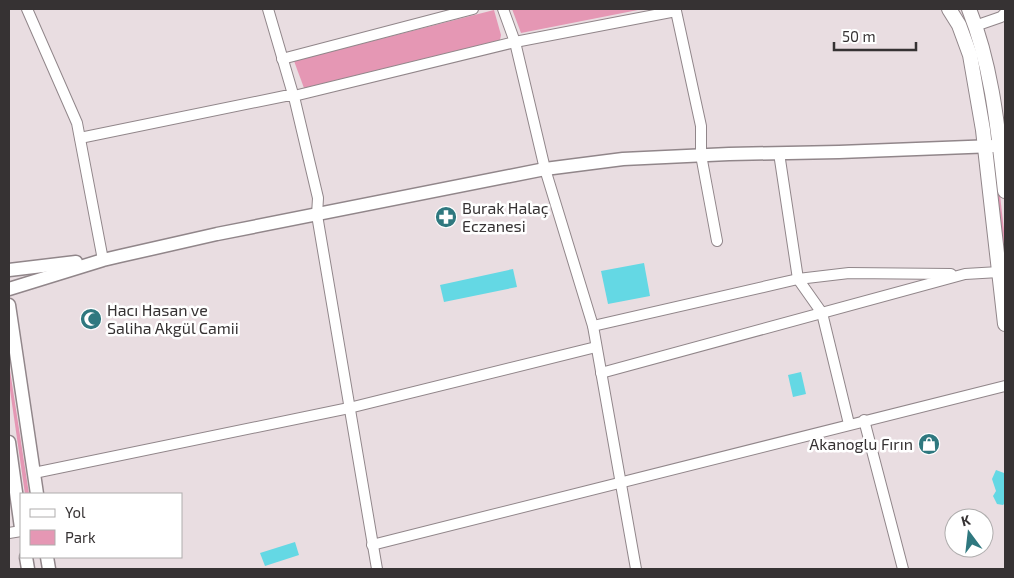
<svg xmlns="http://www.w3.org/2000/svg" width="1014" height="578" viewBox="0 0 1014 578" font-family="'Exo 2',sans-serif">
<style>
.green{fill:#e597b4}
.water{fill:#64d8e4}
.lines{fill:none;stroke-linecap:round;stroke-linejoin:round}
.minor-casing{stroke:#91868a;stroke-width:12}
.tertiary-casing{stroke:#91868a;stroke-width:15}
.secondary-casing{stroke:#91868a;stroke-width:16}
.minor{stroke:#fff;stroke-width:10}
.tertiary{stroke:#fff;stroke-width:12}
.secondary{stroke:#fff;stroke-width:14}
.labels{text-anchor:middle;stroke-width:5;stroke-linejoin:round;paint-order:stroke}
.poi-label{font-size:16px;fill:#363233;stroke:#fff;text-anchor:start}
</style>
<rect width="100%" height="100%" fill="#e9dde1"/>
<g class="green">
<polygon points="512,9 643,9 521,33"/>
<polygon points="494,10 501,35 500,40 304,88 294,61"/>
<polygon points="993,159 996,159 1005,240 1005,273"/>
<polygon points="9,364 29,494 25,494 9,383"/>
</g>
<g class="water">
<polygon points="644,263 650,296 608,304 601,271"/>
<polygon points="513,269 517,287 444,302 440,285"/>
<polygon points="801,372 806,394 793,397 788,375"/>
<polygon points="996,470 1004,473 1005,476 1005,503 1003,505 997,504 993,496 996,491 992,479"/>
<polygon points="295,542 299,555 265,566 260,553"/>
</g>
<g class="lines">
<g class="minor-casing">
<g id="minor">
<polyline points="27,9 77,123 103,260"/>
<polyline points="268,9 295,101 318,198 317,215 377,569"/>
<polyline points="503,9 515,42 545,169 593,326 636,569"/>
<polyline points="975,26 1001,17 1005,13"/>
<polyline points="282,59 473,9"/>
<polyline points="80,138 285,96 294,96 515,42 676,11 701,126 701,155 717,241"/>
<polyline points="779,153 798,279 822,313 849,424"/>
<polyline points="593,326 798,279 849,273 951,274"/>
<polyline points="601,373 965,274 999,272"/>
<polyline points="864,420 903,569"/>
<polyline points="34,473 349,408 596,347"/>
<polyline points="9,533 21,531"/>
<polyline points="372,545 1005,386"/>
</g>
</g>
<g class="tertiary-casing">
<g id="tertiary">
<polyline points="9,270 76,262"/>
<polyline points="9,289 103,260 120,256 217,234 545,169 623,159 729,154 839,152 994,146"/>
<polyline points="9,305 37,494"/>
<polyline points="9,442 21,528"/>
<polyline points="26,557 28,569"/>
<polyline points="47,557 49,569"/>
</g>
</g>
<g class="secondary-casing">
<g id="secondary">
<polyline points="949,9 959,25 970,55 983,130 1005,324"/>
<path d="M969 9C992 66 998 130 1005 191"/>
</g>
</g>
<use href="#minor" class="minor"/>
<use href="#tertiary" class="tertiary"/>
<use href="#secondary" class="secondary"/>
</g>
<defs>
<g id="pharmacy-disc" transform="scale(1.125)"><circle r="9.5" fill="#2f787f" stroke="#fff"/><path d="M-2-6h4v4h4v4h-4v4h-4v-4h-4v-4h4Z" fill="#fff"/></g>
<g id="mosque-disc" transform="scale(1.125)"><circle r="9.5" fill="#2f787f" stroke="#fff"/><path d="M3.5-4.9A6 6 0 1 0 3.5 4.9A5 5 0 1 1 3.5-4.9Z" fill="#fff"/></g>
<g id="shop-disc" transform="scale(1.125)"><circle r="9.5" fill="#2f787f" stroke="#fff"/><path d="M-5-2.5h2.3a2.7 3.5 0 0 1 5.4 0H5L5.5 6h-11ZM-1.5-2.5h3a1.5 2.3 0 0 0-3 0Z" fill="#fff"/></g>
</defs>
<g fill-rule="evenodd">
<use href="#pharmacy-disc" x="446" y="217"/>
<use href="#mosque-disc" x="91" y="319"/>
<use href="#shop-disc" x="929" y="444"/>
</g>
<g class="labels">
<g class="poi-label">
<text x="462" y="214">Burak Halaç<tspan x="462" dy="18">Eczanesi</tspan></text>
<text x="107" y="316">Hacı Hasan ve<tspan x="107" dy="18">Saliha Akgül Camii</tspan></text>
<text x="913" y="450" text-anchor="end">Akanoglu Fırın</text>
</g>
</g>
<rect width="1014" height="578" fill="none" stroke="#363233" stroke-width="20"/>
<rect x="20" y="493" width="162" height="65" fill="#ffffff" stroke="#afadad"/>
<rect x="30" y="509" width="25" height="8" fill="#ffffff" stroke="#afadad"/>
<text x="65" y="518" font-size="15" fill="#363233">Yol</text>
<rect x="30" y="530" width="25" height="15" fill="#e597b4" stroke="#afadad"/>
<text x="65" y="543" font-size="15" fill="#363233">Park</text>
<g transform="translate(969 533) rotate(345)"><circle r="24" fill="#ffffff" stroke="#afadad"/>
<path d="M0-4L9 19L0 12L-9 19Z" fill="#2f787f"/>
<text y="-8" font-size="14" font-weight="bold" text-anchor="middle" fill="#363233">K</text>
</g>
<path d="M834 42v8h82v-8" fill="none" stroke="#363233" stroke-width="2.5"/>
<text x="842" y="42" font-size="15" fill="#363233" stroke="#ffffff" stroke-width="4" paint-order="stroke">50 m</text>
</svg>
